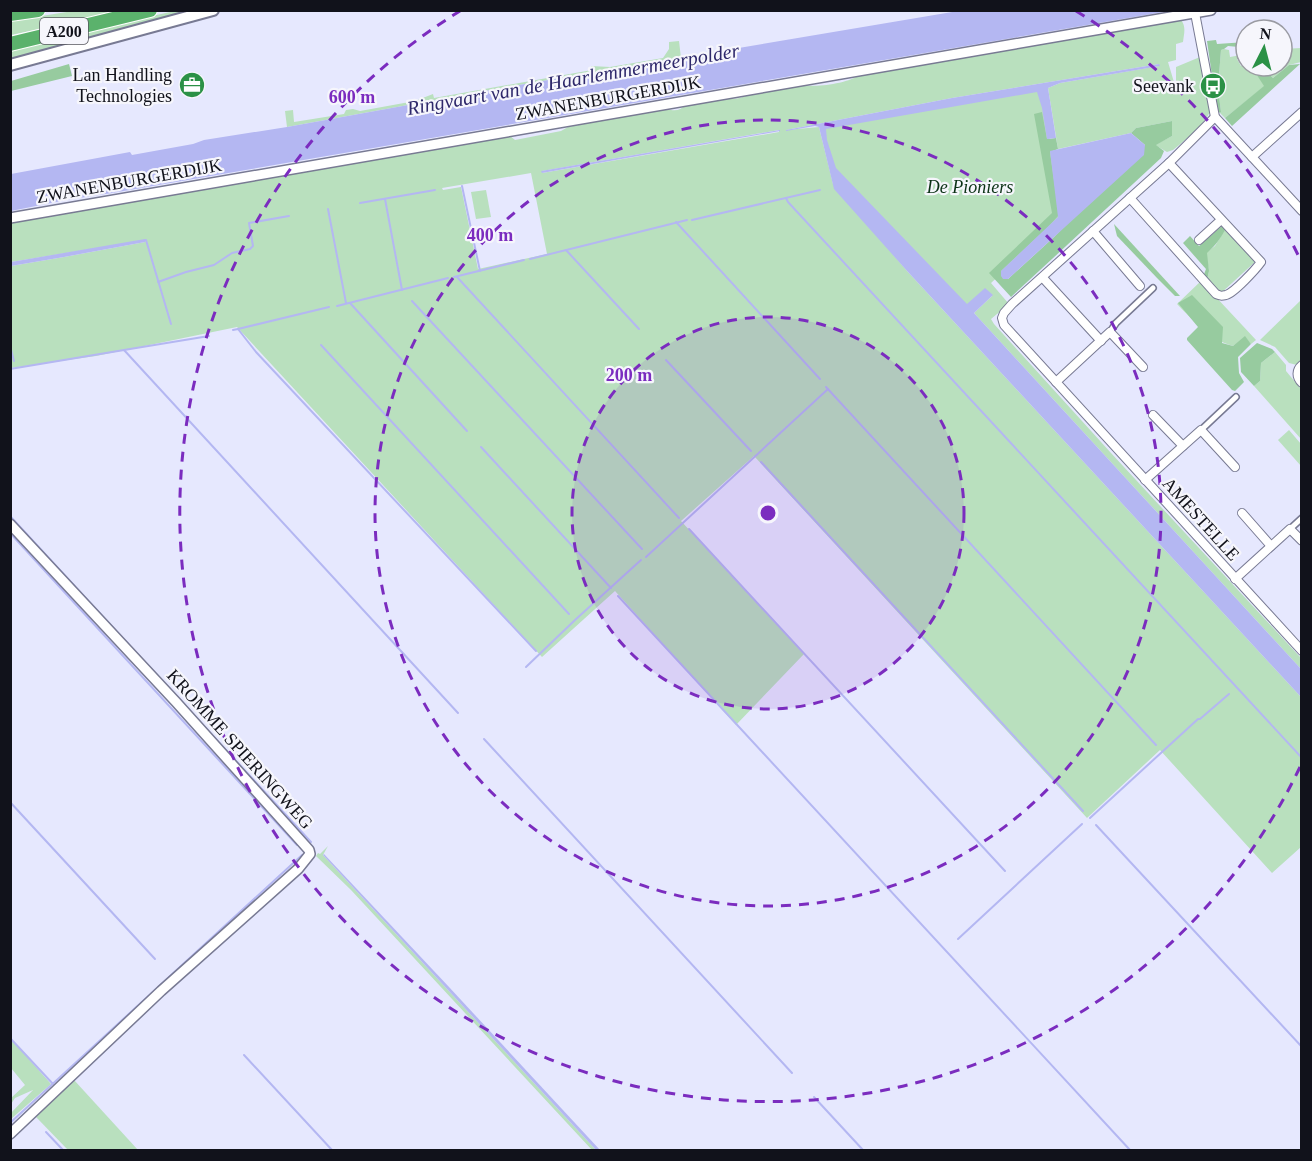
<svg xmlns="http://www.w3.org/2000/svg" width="1312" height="1161" viewBox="0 0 1312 1161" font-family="Georgia,serif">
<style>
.green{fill:#b9e0be;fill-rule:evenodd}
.forest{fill:#97cb9f}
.water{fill:#b4b7f2}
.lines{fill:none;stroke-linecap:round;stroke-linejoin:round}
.stream{stroke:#b4b7f2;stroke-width:2}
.pedestrian-casing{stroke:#787a93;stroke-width:8}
.minor-casing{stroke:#787a93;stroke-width:10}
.tertiary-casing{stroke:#787a93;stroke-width:12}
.secondary-casing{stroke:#787a93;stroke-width:14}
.motorway-casing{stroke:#fff;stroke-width:16}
.pedestrian{stroke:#fff;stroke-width:5}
.minor{stroke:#fff;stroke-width:8}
.tertiary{stroke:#fff;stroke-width:9}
.secondary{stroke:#fff;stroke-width:10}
.motorway{stroke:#5bb26c;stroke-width:14}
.ring{fill:none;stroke:#7b2cbf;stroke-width:3;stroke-dasharray:10 8}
.labels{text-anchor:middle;stroke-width:4.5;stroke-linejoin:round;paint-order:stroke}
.shield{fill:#f6f6fc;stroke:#56565e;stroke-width:1.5}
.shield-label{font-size:16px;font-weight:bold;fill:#11121b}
.poi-label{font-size:18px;fill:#11121b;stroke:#f6f6fc;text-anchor:end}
.street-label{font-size:18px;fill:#11121b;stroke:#f6f6fc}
.park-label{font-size:18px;font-style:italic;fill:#0b3215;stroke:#f6f6fc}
.water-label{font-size:20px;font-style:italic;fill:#2e286b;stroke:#f6f6fc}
.centre{fill:#7b2cbf;stroke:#f6f6fc;stroke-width:3}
.ring-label{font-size:18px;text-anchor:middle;font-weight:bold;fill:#7b2cbf;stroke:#f6f6fc;stroke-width:4.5;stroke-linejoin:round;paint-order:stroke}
</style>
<rect width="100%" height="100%" fill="#e6e8fe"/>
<g class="green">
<polygon points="73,11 124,11 11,35 10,21"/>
<polygon points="175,11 195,11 11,59 10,50 101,27"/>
<path d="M1179 18C1187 25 1184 33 1183 42L1176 44V60L1168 62 1176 89V67L1200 57 1211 108C1209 121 1184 141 1173 150L1167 152 1155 145 1172 136V121L1136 128 1131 133 1058 149 1048 88 1060 83 1159 66V64L952 98 786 130 819 127 833 184 908 272 1301 697V847L1272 873 1160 750 1087 818 754 456 681 521 804 654 736 725 615 591 542 657 237 327 96 356 11 368V266L64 257 145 242 146 240 11 262V222L140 199 150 200 153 197 510 136 515 140 561 131 568 127 666 108C673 112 681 111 686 104L726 98C734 100 743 98 749 94L801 84C813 89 849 83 859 75L1005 50ZM779 130V132L542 173V171ZM531 173 547 254 478 269 461 187 443 190 442 188Z"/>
<polygon points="679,41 681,58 513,86 287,127 285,111 293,110 294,122 344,114 346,110 353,109 360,111 415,101 433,94 434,98 592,70 591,66 610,67 663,58 669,49 669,42"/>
<polygon points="1301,48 1301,62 1289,65 1273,78 1261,66 1282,66 1282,49"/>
<polygon points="1224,49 1229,50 1230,57 1246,54 1246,58 1237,59 1241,66 1251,66 1265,86 1225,118 1220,113 1221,112 1218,88 1221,50"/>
<polygon points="1040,88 1064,216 991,283 1009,304 991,319 994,324 1111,453 1301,658 1301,669 974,313 992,296 966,306 832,169 823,127"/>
<polygon points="486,190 491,217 476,219 471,192"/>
<polygon points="1226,228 1256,261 1220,294 1207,280 1209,271 1206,253 1215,246"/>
<path d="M1201 281 1256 340 1251 344 1245 337 1233 346C1209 339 1194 321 1177 304Z"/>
<polygon points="1301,300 1301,361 1297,365 1289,363 1275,347 1260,340"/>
<polygon points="1275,352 1286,365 1286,371 1301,389 1301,439 1254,386 1260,381 1261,363"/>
<polygon points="1289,430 1301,444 1301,466 1278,440"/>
<polygon points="328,846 323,855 596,1150 592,1150 351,890 316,856 318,853 320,854"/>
<polygon points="11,1039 51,1084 11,1119 10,1114 33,1090 15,1098 11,1104 11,1098 25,1085 11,1068"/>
<polygon points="74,1080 138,1150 68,1150 36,1117"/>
</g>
<g class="forest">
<polygon points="1216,40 1217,44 1246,42 1246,45 1239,47 1228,46 1224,49 1221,50 1218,88 1221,112 1220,113 1217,110 1207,41"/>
<polygon points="69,64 72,76 11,91 11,81"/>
<polygon points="1300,64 1232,126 1225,118 1264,86 1251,66 1261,66 1273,78 1289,65"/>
<polygon points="1042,112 1047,139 1056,138 1058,149 1050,152 1059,215 1049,226 1001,271 1008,279 1054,237 1145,145 1131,133 1136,128 1172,121 1172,136 1156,145 1164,151 1161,158 1011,297 989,273 1052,213 1034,114"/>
<polygon points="1114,224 1180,296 1175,296 1158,279 1117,236"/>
<path d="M1223 225 1226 228C1221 238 1215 246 1207 253L1209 271 1207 280 1203 277 1206 269 1183 243 1190 236 1199 246Z"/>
<polygon points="1192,295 1223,327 1222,343 1233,346 1245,336 1251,344 1238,357 1239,373 1244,382 1235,391 1232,390 1187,340 1187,338 1198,327 1178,303"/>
<polygon points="1257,343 1272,349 1275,352 1261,363 1260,381 1254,386 1241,372 1240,358"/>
</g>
<g class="water">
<polygon points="964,10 1169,11 112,193 66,200 11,211 11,174 130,152 132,155 193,144 204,140 287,127 513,86"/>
<polygon points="1159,64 1160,66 1060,83 1048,88 1056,138 1047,139 1042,108 1037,92 826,129 827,140 836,168 967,304 985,288 993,295 974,313 1301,669 1301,697 908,272 834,189 819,127 815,126 786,131 786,130 952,98"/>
<polygon points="780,130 780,131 542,173 541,171"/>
<polygon points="1131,133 1145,145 1144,155 1008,279 1003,279 1001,276 1001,271 1058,217 1050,151"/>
<polygon points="145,239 146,240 145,242 64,257 11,266 11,262"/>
<polygon points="324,854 449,987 600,1150 596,1150 323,855"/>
</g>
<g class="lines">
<g class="stream">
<polyline points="462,186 480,271"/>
<polyline points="786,198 788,202 1302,758"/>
<polyline points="385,199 402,290"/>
<polyline points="360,203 435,190"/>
<polyline points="328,209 346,303"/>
<polyline points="692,220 820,190"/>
<polyline points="676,222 820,379"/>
<polyline points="146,240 171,324"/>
<polyline points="566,250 639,329"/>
<polyline points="530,259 687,220"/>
<polyline points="454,277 524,260"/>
<polyline points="457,277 679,518"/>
<polyline points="158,282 186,272 214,265 232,253 250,249 253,246 249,223 289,216"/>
<polyline points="412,301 642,549"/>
<polyline points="350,303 467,431"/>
<polyline points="337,306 448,278"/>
<polyline points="238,329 329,307"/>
<polyline points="233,330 238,329 256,352 536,651"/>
<polyline points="321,345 569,614"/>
<polyline points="10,346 14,361"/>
<polyline points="124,350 209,336"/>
<polyline points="666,360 751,451"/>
<polyline points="10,369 124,350 458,713"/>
<polyline points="826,387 1156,745"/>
<polyline points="481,447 611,588"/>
<polyline points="761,462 1083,811"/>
<polyline points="10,516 155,673"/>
<polyline points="689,529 1005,871"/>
<polyline points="10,533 297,845"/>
<polyline points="646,557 828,389"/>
<polyline points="618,596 1130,1150"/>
<polyline points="526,667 575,620 641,560"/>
<polyline points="187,708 311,842"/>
<polyline points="484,739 792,1073"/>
<polyline points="10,802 155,959"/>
<polyline points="1090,818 1198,719 1200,719 1229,694"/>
<polyline points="1096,825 1302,1047"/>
<polyline points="958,939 1082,824"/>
<polyline points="10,1038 53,1084"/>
<polyline points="244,1055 332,1150"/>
<polyline points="814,1097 863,1150"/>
<polyline points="10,1123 302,855"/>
<polyline points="46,1132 63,1150"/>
</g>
<g class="pedestrian-casing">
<g id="pedestrian">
<polyline points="1110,332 1116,323 1153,288"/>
<polyline points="1201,430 1236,397"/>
<polyline points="1290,529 1302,518"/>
</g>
</g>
<g class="minor-casing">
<g id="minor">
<polyline points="1195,13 1215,117 1302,211"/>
<polyline points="1215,117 1169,163 1012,304 1004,313 1002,318 1004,325 1302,651"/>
<polyline points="1252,157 1302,112"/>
<path d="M1130 198 1216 294C1221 296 1221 296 1226 295 1234 293 1256 269 1261 262L1169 163"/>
<polyline points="1093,231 1140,286"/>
<polyline points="1199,240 1221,220"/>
<polyline points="1043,278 1101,341"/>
<path d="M1302 365C1296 370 1296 377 1302 383"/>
<polyline points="1056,382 1110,332 1143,367"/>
<polyline points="1153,415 1183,446"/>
<polyline points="1145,480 1201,430 1235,467"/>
<polyline points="1242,513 1271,546"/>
<polyline points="1235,579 1290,529 1302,541"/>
</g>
</g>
<g class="tertiary-casing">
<g id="tertiary">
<polyline points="10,218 1211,10"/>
<polyline points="10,524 176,702 309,850 310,854 298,869 161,991 10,1134"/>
</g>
</g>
<g class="secondary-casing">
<polyline id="secondary" points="10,65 213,10"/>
</g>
<g class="motorway-casing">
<g id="motorway">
<polyline points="10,14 38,10"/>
<polyline points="10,44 150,10"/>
</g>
</g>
<use href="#pedestrian" class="pedestrian"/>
<use href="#minor" class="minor"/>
<use href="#tertiary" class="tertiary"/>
<use href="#secondary" class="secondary"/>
<use href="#motorway" class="motorway"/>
</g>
<circle cx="768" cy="513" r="196" fill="#7b2cbf" fill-opacity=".12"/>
<g class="ring">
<circle cx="768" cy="513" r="196"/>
<circle cx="768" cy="513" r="393"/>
<path d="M1300 767A589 589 0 1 1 460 11M1076 11A589 589 0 0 1 1300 259"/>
</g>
<defs>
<g id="office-disc" transform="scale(1.35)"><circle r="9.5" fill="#2b9146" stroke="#f6f6fc"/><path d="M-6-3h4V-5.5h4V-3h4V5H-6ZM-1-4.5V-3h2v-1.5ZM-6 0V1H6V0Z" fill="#fff"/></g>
<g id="bus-disc" transform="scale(1.35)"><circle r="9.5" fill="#2b9146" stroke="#f6f6fc"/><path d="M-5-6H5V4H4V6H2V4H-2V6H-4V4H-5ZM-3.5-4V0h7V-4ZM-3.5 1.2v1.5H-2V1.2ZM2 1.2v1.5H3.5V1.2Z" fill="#fff"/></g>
</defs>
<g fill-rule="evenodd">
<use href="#office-disc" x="192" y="85"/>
<use href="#bus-disc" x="1213" y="86"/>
</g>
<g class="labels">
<rect class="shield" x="40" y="18" width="48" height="26" rx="4.5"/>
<g class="shield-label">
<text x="64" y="37">A200</text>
</g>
<g class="poi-label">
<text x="172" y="81">Lan Handling<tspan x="172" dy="21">Technologies</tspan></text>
<text x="1194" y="92">Seevank</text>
</g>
<g class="street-label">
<text transform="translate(608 98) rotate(-10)" y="6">ZWANENBURGERDIJK</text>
<text transform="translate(129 181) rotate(-10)" y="6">ZWANENBURGERDIJK</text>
<text transform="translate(1201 519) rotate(48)" y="6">AMESTELLE</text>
<text transform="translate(240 749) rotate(48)" y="6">KROMME SPIERINGWEG</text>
</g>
<g class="park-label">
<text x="970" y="193">De Pioniers</text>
</g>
<g class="water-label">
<text transform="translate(573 79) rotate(-10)" y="7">Ringvaart van de Haarlemmermeerpolder</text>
</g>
</g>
<circle cx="768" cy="513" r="9" class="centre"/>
<g class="ring-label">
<text x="352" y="103">600 m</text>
<text x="490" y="241">400 m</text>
<text x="629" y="381">200 m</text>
</g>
<rect width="1312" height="1161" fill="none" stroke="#11121b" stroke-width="24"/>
<g transform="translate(1264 48) rotate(6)"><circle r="28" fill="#f6f6fc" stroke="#9a9ba2" stroke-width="1.5"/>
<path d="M0-4.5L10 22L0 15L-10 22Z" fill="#2b9146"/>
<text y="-9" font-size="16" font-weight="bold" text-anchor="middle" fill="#11121b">N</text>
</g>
</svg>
